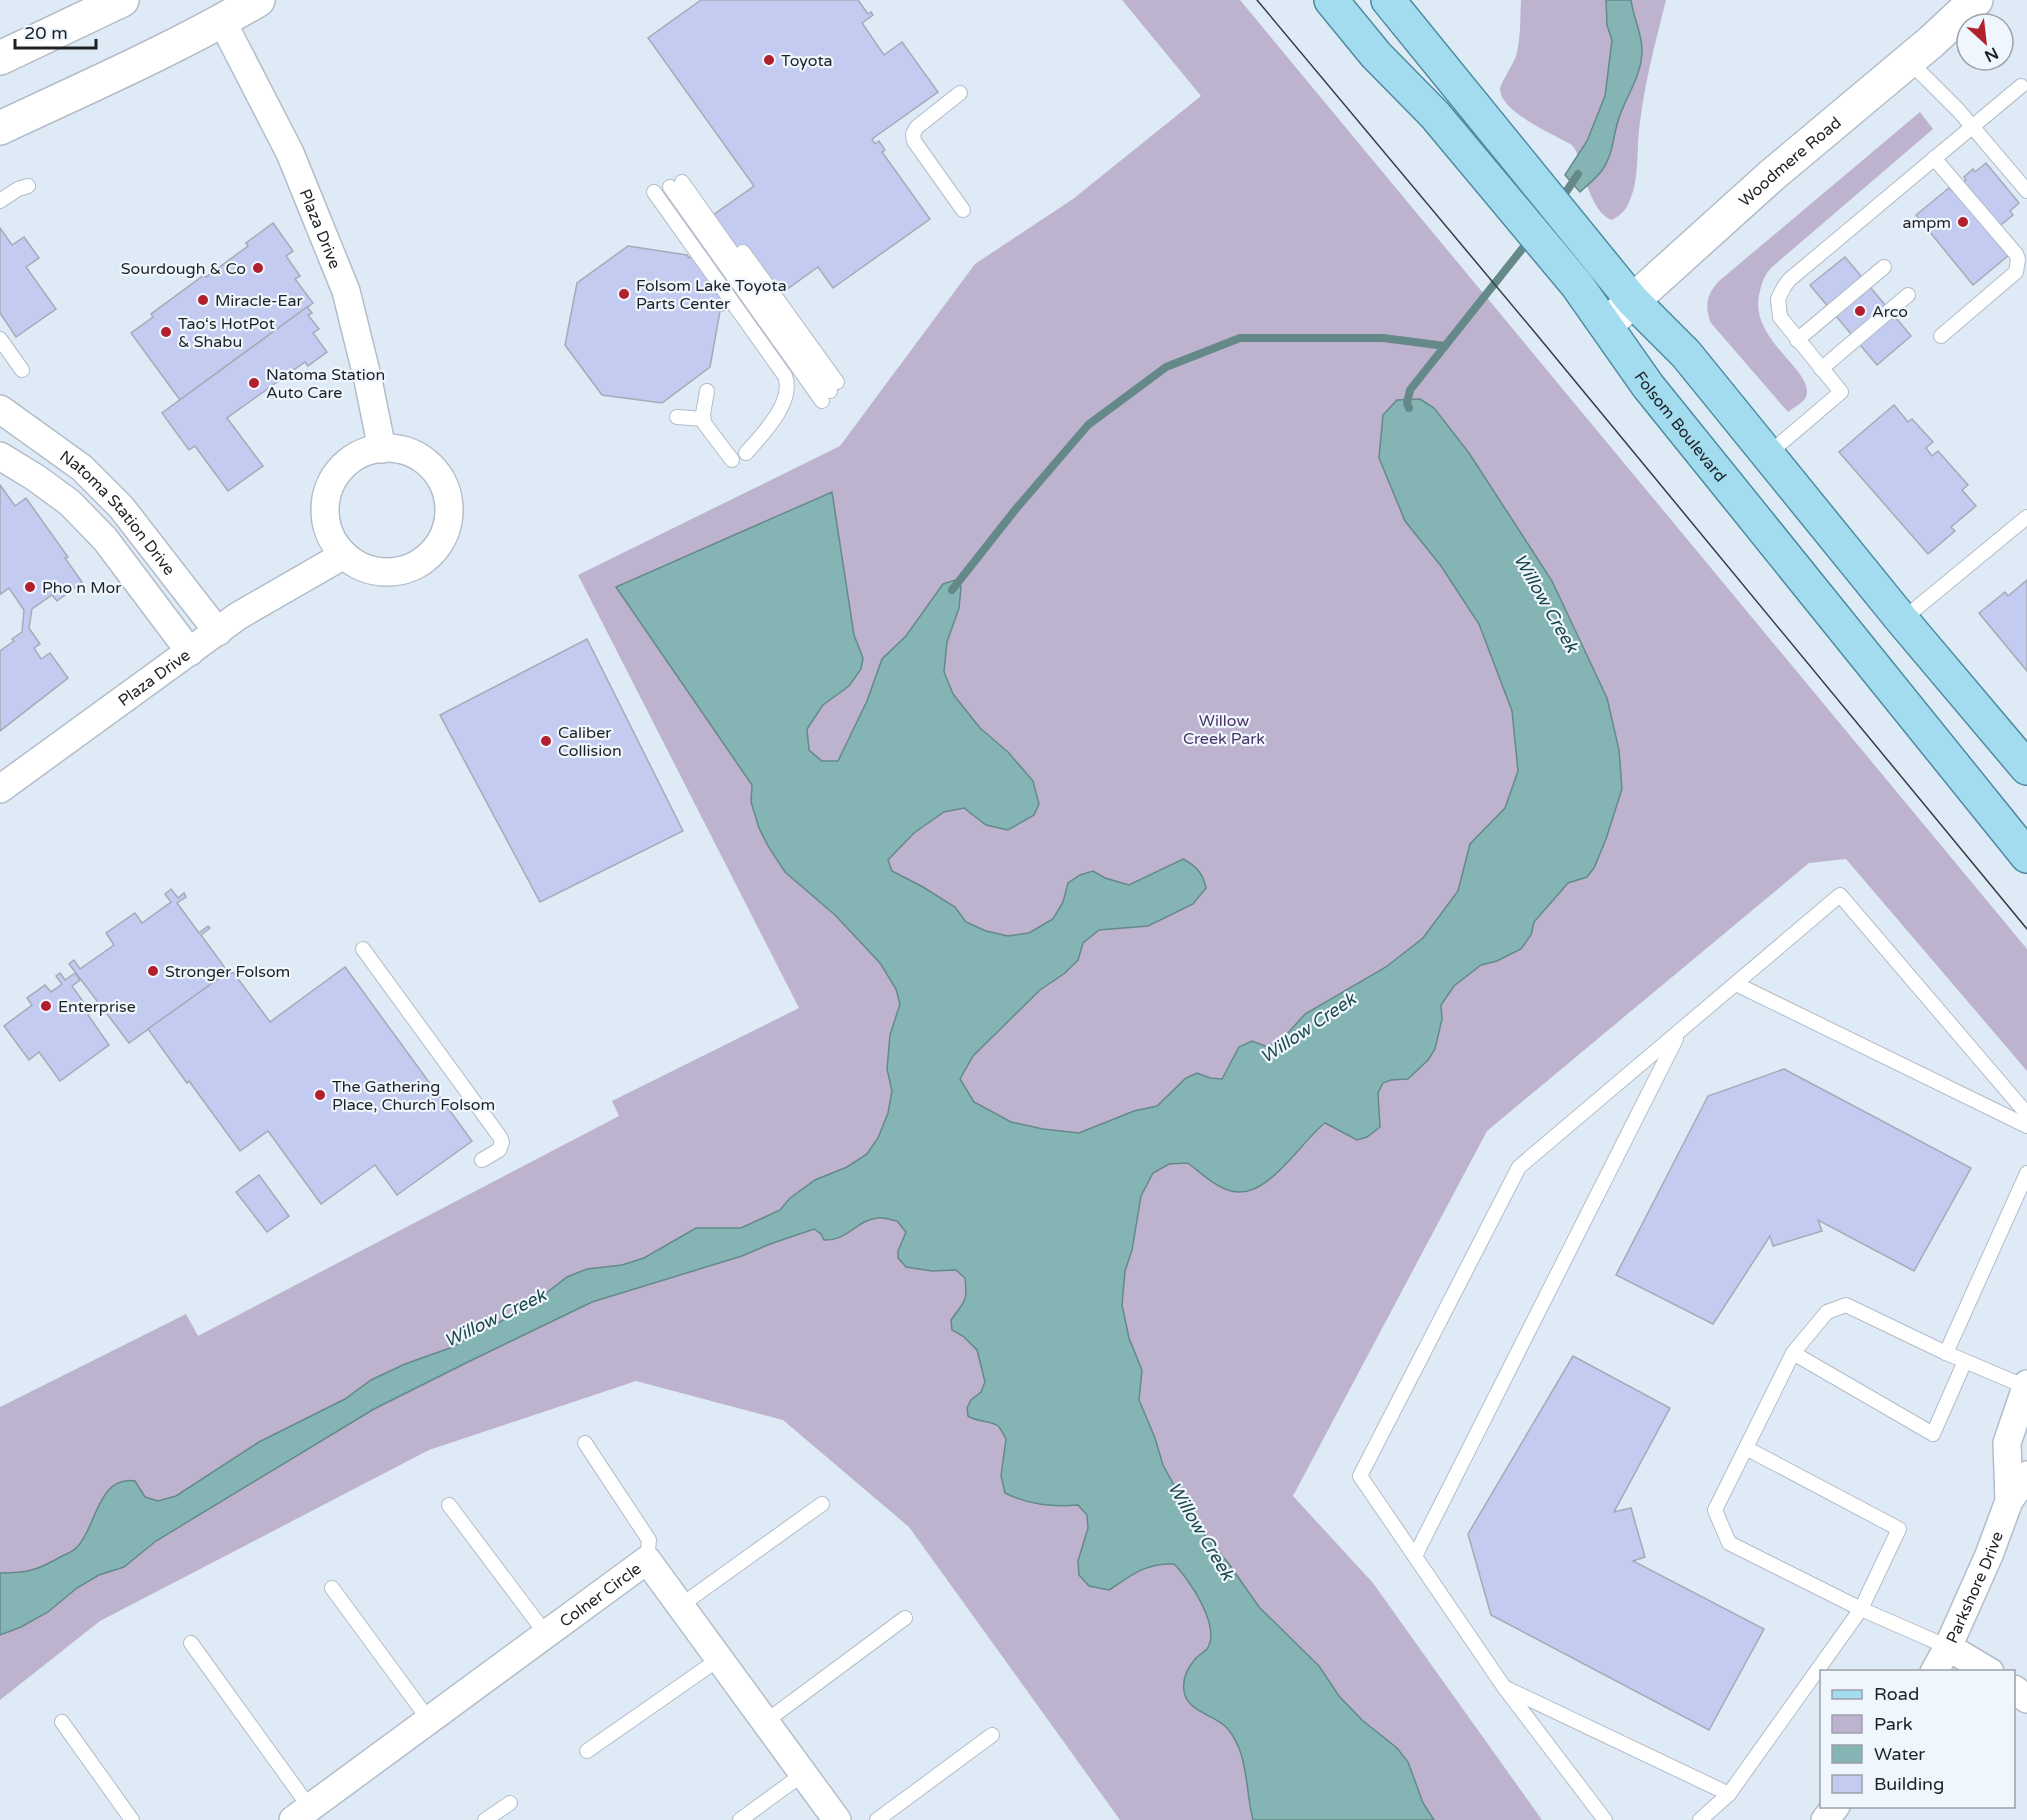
<svg xmlns="http://www.w3.org/2000/svg" width="2027" height="1820" viewBox="0 0 2027 1820" font-family="'Varela Round',sans-serif">
<style>
.green{fill:#bdb3cf}
.water{fill:#84b5b4;stroke:#658989;stroke-width:1.5}
.lines{fill:none;stroke-linecap:round;stroke-linejoin:round}
.stream{stroke:#658989;stroke-width:8}
.building{fill:#c3cbf0;stroke:#a6aab8;stroke-width:1.5}
.service-casing{stroke:#b2bdc9;stroke-width:16}
.minor-casing{stroke:#b2bdc9;stroke-width:30}
.tertiary-casing{stroke:#b2bdc9;stroke-width:36}
.secondary-casing{stroke:#b2bdc9;stroke-width:36}
.primary-casing{stroke:#4c8ba0;stroke-width:36}
.service{stroke:#fff;stroke-width:14}
.minor{stroke:#fff;stroke-width:27}
.tertiary{stroke:#fff;stroke-width:33}
.secondary{stroke:#fff;stroke-width:33}
.primary{stroke:#a3dcee;stroke-width:33}
.tram{stroke:#373c41;stroke-width:1.5}
.poi-dot{fill:#b21f2d;stroke:#eff6fe;stroke-width:2}
.labels{text-anchor:middle;stroke-width:4.5;stroke-linejoin:round;paint-order:stroke}
.poi-label{font-size:16px;fill:#1e2226;stroke:#eff6fe;text-anchor:start}
.street-label{font-size:16px;fill:#1e2226;stroke:#eff6fe}
.park-label{font-size:16px;fill:#493565;stroke:#eff6fe}
.water-label{font-size:18px;font-style:italic;fill:#1b4848;stroke:#eff6fe}
</style>
<rect width="100%" height="100%" fill="#deeaf6"/>
<g class="green">
<polygon points="1122,0 1240,0 2027,949 2027,1071 1846,859 1809,863 1487,1131 1293,1496 1373,1583 1542,1820 1120,1820 909,1527 783,1420 636,1381 429,1450 100,1621 0,1700 0,1407 186,1314 198,1336 619,1116 612,1101 799,1008 578,575 840,446 975,264 1073,199 1201,96"/>
<path d="M1521 0H1666C1656 40 1645 81 1640 122 1636 148 1640 177 1630 200 1626 210 1621 215 1612 220 1591 213 1583 170 1576 151L1572 145C1555 135 1500 112 1500 89 1500 85 1513 64 1516 56 1521 38 1520 18 1521 0Z"/>
<path d="M1920 112 1933 129 1772 267C1765 274 1762 282 1760 291 1746 340 1816 370 1806 397 1803 403 1793 408 1788 412L1711 323C1704 306 1707 294 1719 281Z"/>
</g>
<g class="water">
<path d="M1606 0H1631C1633 17 1642 33 1642 50 1642 77 1625 97 1618 121 1613 137 1613 154 1603 169 1597 178 1587 185 1580 192L1565 175 1587 141 1605 96 1612 40 1607 25Z"/>
<path d="M1420 399 1434 408 1469 453 1552 581 1607 698 1619 750 1622 789 1606 839 1594 868 1587 877 1568 883 1534 922 1531 935 1521 949 1497 961 1481 965 1454 986 1441 1005 1442 1019 1435 1049 1428 1060 1408 1079 1391 1080 1383 1083 1378 1093 1380 1127 1367 1137 1357 1140 1325 1123C1300 1142 1267 1201 1231 1191 1214 1186 1201 1173 1188 1163L1169 1164 1153 1173 1141 1196 1132 1250 1125 1271 1122 1305 1129 1338 1142 1370 1139 1400 1155 1438 1163 1465 1196 1525 1229 1564 1259 1607 1319 1666 1339 1696 1362 1720 1397 1748 1408 1762 1423 1803 1434 1820H1253C1245 1790 1249 1753 1227 1728 1215 1715 1186 1711 1184 1691 1182 1678 1188 1667 1196 1658 1199 1655 1204 1652 1207 1649 1222 1627 1189 1579 1174 1564 1145 1563 1132 1575 1109 1590L1089 1586 1079 1575 1078 1561 1088 1528 1087 1515 1078 1505C1051 1507 1030 1505 1005 1493L1001 1476 1006 1439C1004 1435 1001 1429 998 1426 991 1420 979 1423 968 1416L967 1408 971 1400 981 1392 985 1382 977 1350 963 1336 952 1330 951 1320C964 1301 968 1303 965 1278L956 1270 932 1271 906 1267 898 1258V1251L906 1232 897 1221C891 1220 883 1217 877 1218 855 1221 848 1241 824 1240L821 1234 814 1229 770 1244 742 1256 592 1302 472 1360 374 1409 156 1541 124 1567 99 1575 77 1588 48 1612 21 1627 0 1635V1573C28 1573 38 1570 62 1556 67 1554 74 1551 78 1546 96 1527 98 1475 135 1481L145 1497 158 1501 176 1496 259 1442 345 1399 371 1380 405 1364 450 1348 528 1307 567 1277 587 1269 622 1265 644 1258 696 1228H741L780 1210 790 1198 815 1180 847 1167 867 1154 878 1138 888 1113 892 1091 887 1069 890 1035 900 1004 896 989 880 963 835 915 785 872 768 846 759 828 751 802 752 785 616 587 832 492 854 635 863 658 861 669 849 686 823 705 807 729 809 750 822 761H838L867 701 882 659 906 636 943 584 955 580 961 587 959 608 947 642 944 672 953 694 980 728 1008 752 1033 781 1039 804 1034 815 1008 830 986 825 964 808 944 812 914 833 888 860 892 871 923 887 955 907 966 922 986 931 1008 936 1029 933 1053 919 1063 902 1068 883 1080 875 1093 871 1105 878 1129 885 1183 859C1196 866 1203 873 1206 888L1193 904 1148 926 1099 930 1083 943 1078 960 1065 973 1040 990 973 1056 960 1079 974 1102 1011 1122 1043 1129 1079 1133 1134 1111 1157 1106 1186 1078 1197 1073 1210 1078 1222 1079 1239 1047 1252 1041 1265 1046 1279 1043 1305 1014 1386 967 1423 938 1458 891 1470 844 1505 808 1518 771 1512 711 1479 624 1441 566 1405 521 1379 458 1383 415 1397 400Z"/>
</g>
<g class="lines">
<g class="stream">
<polyline points="1560,201 1578,174"/>
<polyline points="1409,408 1407,403 1410,390 1530,239"/>
<polyline points="952,590 1015,510 1088,425 1166,367 1240,338 1383,338 1445,346"/>
</g>
</g>
<g class="building">
<polygon points="701,0 858,0 868,14 871,12 873,15 862,23 884,55 902,42 938,92 872,139 875,144 879,141 885,150 882,152 930,219 833,288 818,267 740,323 679,239 754,186 648,38"/>
<polygon points="1986,163 2019,203 2010,211 2013,215 1997,228 2015,250 1973,285 1916,215 1949,188 1952,191 1966,180 1964,177 1973,169 1975,172"/>
<polygon points="273,223 293,251 286,256 300,276 295,279 313,303 180,400 131,333 153,317 151,314 204,275 206,277 248,246 246,243"/>
<polygon points="0,228 12,245 24,237 39,258 26,267 56,309 16,337 0,313"/>
<polygon points="628,246 687,255 689,258 692,256 730,310 720,311 710,367 662,403 602,395 565,345 577,283"/>
<polygon points="1845,257 1911,336 1877,365 1810,285"/>
<polygon points="307,307 312,313 308,315 319,329 313,333 327,352 308,366 305,362 227,418 263,466 228,491 195,446 189,450 162,413"/>
<polygon points="1894,405 1908,422 1912,419 1933,442 1926,448 1932,456 1938,451 1968,485 1962,490 1976,506 1951,527 1955,531 1928,554 1839,452"/>
<polygon points="0,485 15,506 26,498 68,557 65,558 82,582 57,601 52,595 32,609 29,628 40,644 34,648 41,659 50,653 68,678 0,731 0,651 14,641 12,639 22,632 24,610 9,588 1,594 0,591"/>
<polygon points="2027,580 2027,671 1979,613 2005,592 2008,596"/>
<polygon points="587,639 683,831 540,902 440,715"/>
<polygon points="171,889 178,898 184,893 186,897 177,903 199,933 208,926 210,928 201,935 228,972 129,1043 69,964 74,960 80,969 114,945 106,933 135,913 142,923 171,902 165,894"/>
<polygon points="345,967 472,1141 397,1195 375,1165 321,1204 268,1131 240,1151 189,1081 187,1083 148,1029 228,972 230,974 233,972 270,1022"/>
<polygon points="60,973 65,980 75,973 80,980 72,986 91,1013 88,1015 109,1045 60,1081 39,1052 29,1060 4,1026 32,1005 27,998 45,985 51,992 62,984 56,976"/>
<polygon points="1784,1069 1971,1168 1914,1271 1818,1220 1822,1231 1773,1246 1770,1236 1713,1324 1616,1275 1708,1096"/>
<polygon points="259,1175 289,1216 267,1232 236,1192"/>
<polygon points="1573,1356 1670,1408 1614,1512 1631,1508 1645,1557 1633,1561 1764,1629 1709,1730 1491,1615 1468,1534"/>
</g>
<g class="lines">
<g class="service-casing">
<g id="service">
<polyline points="1909,61 1959,111 2027,191"/>
<polyline points="960,93 917,127 913,134 914,141 963,210"/>
<polyline points="1934,158 2016,254 2018,259 2016,272 1941,336"/>
<polyline points="682,182 830,391"/>
<polyline points="670,187 822,401"/>
<path d="M654 192 785 376C795 402 762 435 746 453"/>
<polyline points="0,201 18,189 28,186"/>
<polyline points="743,252 837,382"/>
<polyline points="0,339 22,370"/>
<polyline points="1797,340 1884,267"/>
<polyline points="1821,369 1908,295"/>
<polyline points="707,391 703,414 704,423 732,460"/>
<polyline points="677,417 703,419"/>
<polyline points="1767,455 1841,392 1780,317 1778,299 1784,287 1789,280 2021,86"/>
<polyline points="1902,620 2027,517"/>
<polyline points="363,949 500,1137 502,1142 499,1150 482,1160"/>
<polyline points="1736,984 2027,1126"/>
<polyline points="1793,1353 1715,1510 1729,1543 1861,1609 1948,1647"/>
<polyline points="1946,1353 2027,1173"/>
<polyline points="1965,1361 1933,1434 1793,1353 1827,1312 1846,1305 1946,1353 2026,1387"/>
<polyline points="585,1443 649,1540 647,1560"/>
<polyline points="449,1505 546,1634"/>
<polyline points="1415,1556 1676,1039"/>
<polyline points="332,1588 429,1720"/>
<polyline points="680,1606 822,1504"/>
<polyline points="191,1643 310,1808"/>
<polyline points="1506,1688 1729,1794 1700,1820"/>
<polyline points="62,1722 132,1820"/>
<polyline points="765,1722 905,1618"/>
<polyline points="587,1751 719,1659"/>
<polyline points="1729,1794 1861,1609 1899,1529 1746,1448"/>
<polyline points="485,1820 510,1803"/>
<polyline points="740,1820 803,1774"/>
<polyline points="877,1820 992,1735"/>
<polyline points="1605,1820 1504,1687 1360,1476 1519,1167 1840,895 2027,1114"/>
</g>
</g>
<g class="minor-casing">
<g id="minor">
<path id="s1" d="M222 21 290 153 346 291 368 380 382 449"/>
<path id="s2" d="M0 409 82 468 121 507 218 632"/>
<circle cx="387" cy="510" r="62"/>
<polyline points="0,456 36,478 70,503 105,539 190,652"/>
<path id="s3" d="M0 789 238 616 344 555"/>
<polyline points="2009,1501 2007,1443 2027,1384"/>
<polyline points="1948,1647 1990,1672"/>
<path id="s4" d="M1934 1672 1948 1647 1989 1555 2009 1501 2027 1475"/>
<polyline points="2014,1689 2027,1699"/>
<path id="s5" d="M293 1820 647 1560 837 1820"/>
<polyline points="1825,1820 1836,1806"/>
</g>
</g>
<g class="tertiary-casing">
<g id="tertiary">
<path id="s6" d="M1606 325 1771 176 1931 42 1976 0"/>
</g>
</g>
<g class="secondary-casing">
<g id="secondary">
<polyline points="0,58 122,0"/>
<path d="M0 128C87 87 175 49 258 0"/>
</g>
</g>
<g class="primary-casing">
<g id="primary">
<path id="s7" d="M1331 0 1376 55 1435 115 1577 285 1648 386 2027 856"/>
<polyline points="1388,0 1632,300 1686,354 1902,620 2027,768"/>
</g>
</g>
<use href="#service" class="service"/>
<use href="#minor" class="minor"/>
<use href="#tertiary" class="tertiary"/>
<use href="#secondary" class="secondary"/>
<use href="#primary" class="primary"/>
<polyline class="tram" points="1257,0 1537,335 2027,929"/>
</g>
<g class="poi-dot">
<circle cx="769" cy="60" r="6"/>
<circle cx="1963" cy="222" r="6"/>
<circle cx="258" cy="268" r="6"/>
<circle cx="624" cy="294" r="6"/>
<circle cx="203" cy="300" r="6"/>
<circle cx="1860" cy="311" r="6"/>
<circle cx="166" cy="332" r="6"/>
<circle cx="254" cy="383" r="6"/>
<circle cx="30" cy="587" r="6"/>
<circle cx="546" cy="741" r="6"/>
<circle cx="153" cy="971" r="6"/>
<circle cx="46" cy="1006" r="6"/>
<circle cx="320" cy="1095" r="6"/>
</g>
<g class="labels">
<g class="poi-label">
<text x="781" y="66">Toyota</text>
<text x="1951" y="228" text-anchor="end">ampm</text>
<text x="246" y="274" text-anchor="end">Sourdough &amp; Co</text>
<text x="636" y="291">Folsom Lake Toyota<tspan x="636" dy="18">Parts Center</tspan></text>
<text x="215" y="306">Miracle-Ear</text>
<text x="1872" y="317">Arco</text>
<text x="178" y="329">Tao‘s HotPot<tspan x="178" dy="18">&amp; Shabu</tspan></text>
<text x="266" y="380">Natoma Station<tspan x="266" dy="18">Auto Care</tspan></text>
<text x="42" y="593">Pho n Mor</text>
<text x="558" y="738">Caliber<tspan x="558" dy="18">Collision</tspan></text>
<text x="165" y="977">Stronger Folsom</text>
<text x="58" y="1012">Enterprise</text>
<text x="332" y="1092">The Gathering<tspan x="332" dy="18">Place, Church Folsom</tspan></text>
</g>
<g class="street-label">
<text dy="6" stroke="none"><textPath href="#s6" startOffset="246">Woodmere Road</textPath></text>
<text dy="6" stroke="none"><textPath href="#s1" startOffset="230">Plaza Drive</textPath></text>
<text dy="6" stroke="none"><textPath href="#s7" startOffset="552">Folsom Boulevard</textPath></text>
<text dy="6" stroke="none"><textPath href="#s2" startOffset="158">Natoma Station Drive</textPath></text>
<text dy="6" stroke="none"><textPath href="#s3" startOffset="190">Plaza Drive</textPath></text>
<text dy="6" stroke="none"><textPath href="#s4" startOffset="94">Parkshore Drive</textPath></text>
<text dy="6" stroke="none"><textPath href="#s5" startOffset="381">Colner Circle</textPath></text>
</g>
<g class="park-label">
<text x="1224" y="726">Willow<tspan x="1224" dy="18">Creek Park</tspan></text>
</g>
<g class="water-label">
<text transform="translate(1546 603) rotate(60)" y="6">Willow Creek</text>
<text transform="translate(1308 1028) rotate(-34)" y="6">Willow Creek</text>
<text transform="translate(495 1318) rotate(-26)" y="6">Willow Creek</text>
<text transform="translate(1201 1531) rotate(59)" y="6">Willow Creek</text>
</g>
</g>
<rect x="1820" y="1670" width="195" height="138" fill="#eff6fe" stroke="#9ba1a8" stroke-width="1.5"/>
<rect x="1832" y="1690" width="30" height="9" fill="#a3dcee" stroke="#9ba1a8" stroke-width="1.5"/>
<text x="1874" y="1700" font-size="18" fill="#1e2226">Road</text>
<rect x="1832" y="1715" width="30" height="18" fill="#bdb3cf" stroke="#9ba1a8" stroke-width="1.5"/>
<text x="1874" y="1730" font-size="18" fill="#1e2226">Park</text>
<rect x="1832" y="1745" width="30" height="18" fill="#84b5b4" stroke="#9ba1a8" stroke-width="1.5"/>
<text x="1874" y="1760" font-size="18" fill="#1e2226">Water</text>
<rect x="1832" y="1775" width="30" height="18" fill="#c3cbf0" stroke="#9ba1a8" stroke-width="1.5"/>
<text x="1874" y="1790" font-size="18" fill="#1e2226">Building</text>
<g transform="translate(1985 42) rotate(153)"><circle r="28" fill="#eff6fe" stroke="#9ba1a8" stroke-width="1.5"/>
<path d="M0-4.5L10 22L0 15L-10 22Z" fill="#b21f2d"/>
<text y="-9" font-size="16" font-weight="bold" text-anchor="middle" fill="#1e2226">N</text>
</g>
<path d="M15 39v9h81v-9" fill="none" stroke="#1e2226" stroke-width="3"/>
<text x="24" y="39" font-size="18" fill="#1e2226" stroke="#eff6fe" stroke-width="4.5" paint-order="stroke">20 m</text>
</svg>
